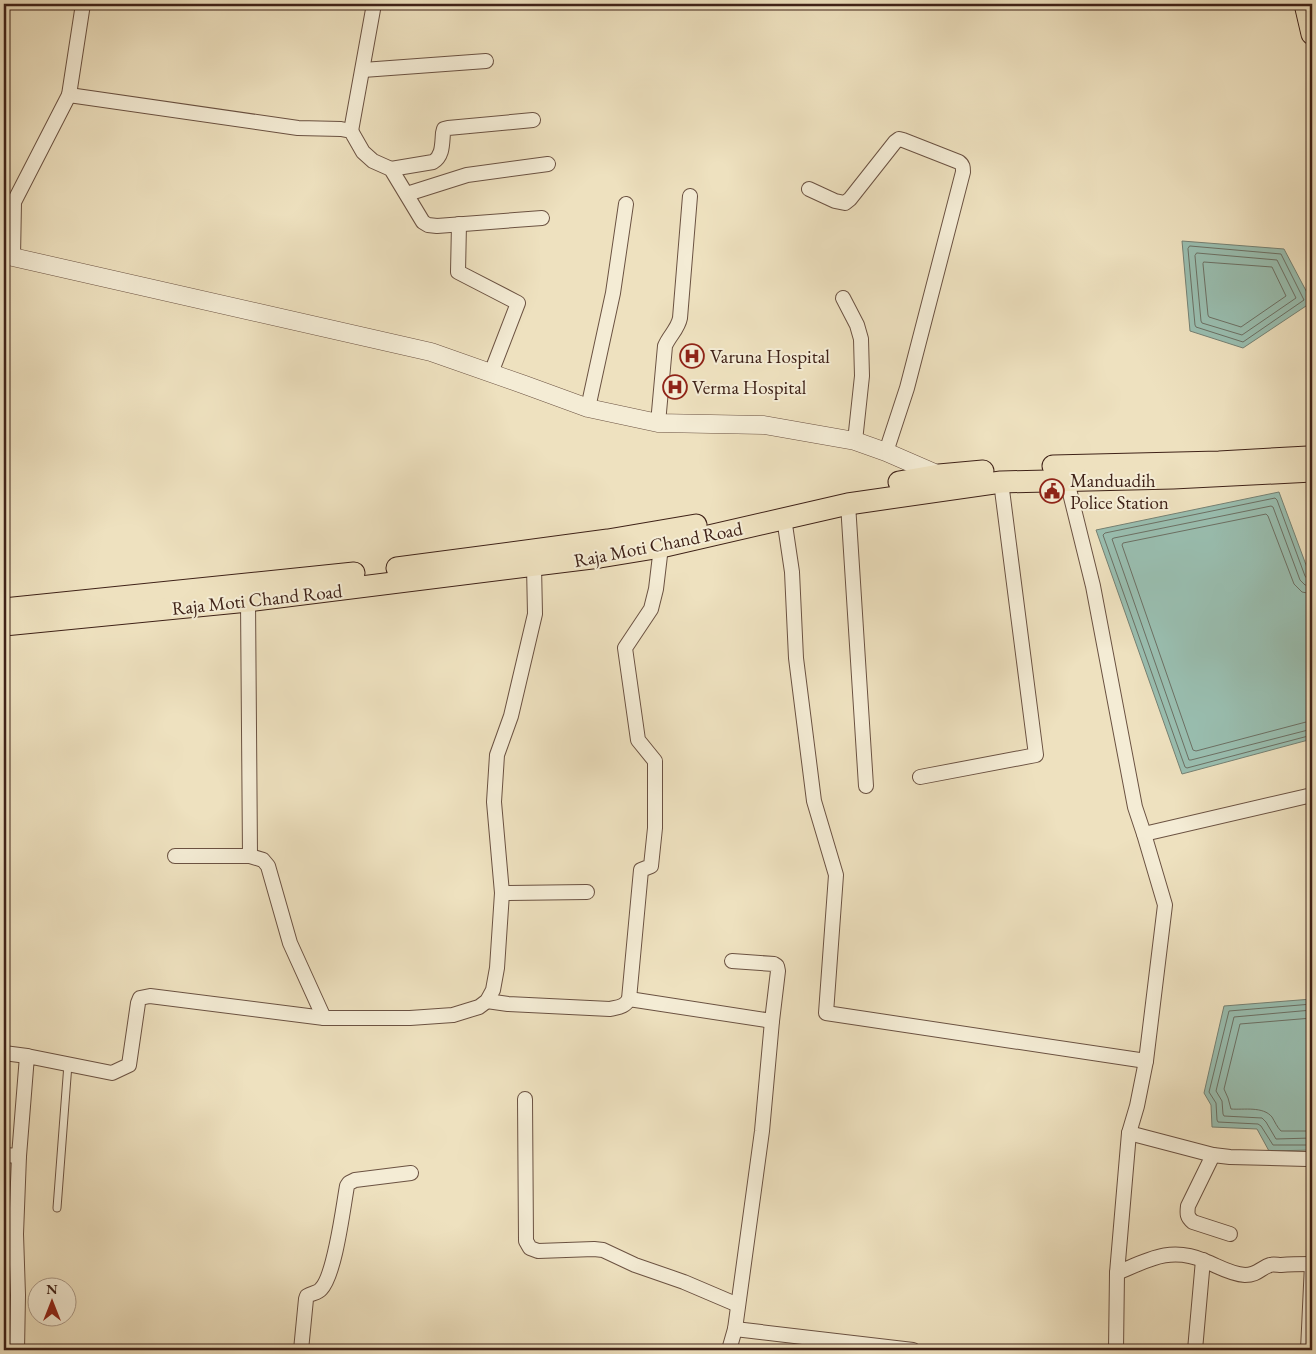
<svg xmlns="http://www.w3.org/2000/svg" width="1316" height="1354" viewBox="0 0 1316 1354" font-family="'EB Garamond',serif">
<style>
.water{fill:#99beb0;stroke:#758073}
.lines{fill:none;stroke-linecap:round;stroke-linejoin:round}
.shore{stroke:#6c7064;stroke-width:1}
.service-casing{stroke:#6b5242;stroke-width:9}
.minor-casing{stroke:#6b5242;stroke-width:16}
.tertiary-casing{stroke:#6b5242;stroke-width:19}
.primary-casing{stroke:#3f2218;stroke-width:23}
.service{stroke:#f4ecd5;stroke-width:7}
.minor{stroke:#f4ecd5;stroke-width:14}
.tertiary{stroke:#f4ecd5;stroke-width:18}
.primary{stroke:#eee1bf;stroke-width:21}
.labels{text-anchor:middle;stroke-width:4;stroke-linejoin:round;paint-order:stroke}
.poi-label{font-size:19px;fill:#3f2218;stroke:#f4ecd5;text-anchor:start}
.street-label{font-size:19px;fill:#3f2218;stroke:#f4ecd5}
</style>
<rect width="100%" height="100%" fill="#eee1bf"/>
<filter id="stains"><feTurbulence type="fractalNoise" baseFrequency=".004" numOctaves="4"/><feColorMatrix values="0 0 0 0 .2 0 0 0 0 .09 0 0 0 0 .02 0 0 0 .5 -.17"/></filter>
<radialGradient id="worn" r=".72"><stop offset=".6" stop-color="#630" stop-opacity="0"/><stop offset="1" stop-color="#630" stop-opacity=".3"/></radialGradient>
<g class="water">
<polygon points="1182,241 1284,249 1312,302 1243,348 1190,331"/>
<polygon points="1279,492 1312,581 1312,739 1182,774 1096,530"/>
<polygon points="1312,999 1312,1150 1269,1151 1257,1129 1212,1127 1211,1105 1204,1093 1224,1006"/>
</g>
<g class="lines">
<g class="shore">
<polygon points="1190,246 1281,254 1304,300 1243,342 1196,327 1195,325 1188,249"/>
<polygon points="1197,253 1277,260 1296,298 1242,335 1202,323 1201,321 1195,256"/>
<polygon points="1204,262 1272,267 1286,296 1241,327 1209,317 1208,315 1203,264"/>
<polyline points="1312,580 1308,580 1305,576 1277,500 1275,498 1105,533 1103,535 1185,767 1187,768 1312,735"/>
<polyline points="1312,586 1305,585 1300,580 1273,507 1271,506 1114,538 1112,539 1189,760 1191,760 1312,729"/>
<polyline points="1312,594 1302,592 1294,584 1268,516 1266,514 1123,543 1122,545 1193,750 1196,751 1306,722 1312,721"/>
<polyline points="1312,1004 1229,1011 1209,1092 1216,1103 1217,1120 1218,1122 1258,1124 1261,1126 1273,1145 1312,1145"/>
<polyline points="1312,1010 1234,1017 1216,1091 1222,1101 1223,1114 1224,1116 1262,1118 1266,1122 1276,1139 1312,1138"/>
<path d="M1312 1018 1240 1024 1224 1089 1228 1098 1231 1109C1244 1110 1263 1106 1272 1117 1275 1122 1277 1127 1281 1131H1312"/>
</g>
<g class="service-casing">
<polyline id="service" points="57,1208 68,1064"/>
</g>
<g class="minor-casing">
<g id="minor">
<polyline points="363,70 486,61"/>
<polyline points="69,95 298,128 341,129 351,131 363,152 373,161 391,169 423,222 428,225 437,226 542,218"/>
<polyline points="351,131 374,4"/>
<path d="M391 169 433 162C443 156 442 144 443 133L444 129 448 128 533 120"/>
<path d="M809 189 835 201 845 203 850 199 895 142 899 139 903 140 959 162C963 165 963 167 963 172L907 388 886 452"/>
<polyline points="407,194 467,175 548,164"/>
<polyline points="459,224 458,272 518,303 491,373"/>
<polyline points="13,257 14,202 69,95 83,4"/>
<polyline points="843,298 857,325 861,339 862,376 855,441"/>
<polyline points="588,408 613,293 626,204"/>
<path d="M658 423 665 346C669 336 678 329 680 318L690 196"/>
<polyline points="1067,481 1093,586 1135,807 1144,834 1165,905 1146,1061 1137,1106 1129,1133 1117,1273 1116,1350"/>
<polyline points="848,504 866,786"/>
<polyline points="784,518 792,572 796,658 814,801 836,875 826,1013 1146,1061"/>
<polyline points="248,601 250,856"/>
<polyline points="920,777 1036,755 1001,482"/>
<polyline points="1144,834 1312,795"/>
<polyline points="175,856 250,856 263,860 268,866 290,943 324,1018"/>
<polyline points="502,893 587,892"/>
<polyline points="629,999 772,1021"/>
<path d="M487 1001 508 1004 610 1009C618 1007 625 1007 629 999L641 870 651 866 655 828V761L638 740 625 648 651 609 656 589 661 547"/>
<polyline points="4,1053 27,1056"/>
<polyline points="525,1099 526,1241 530,1248 538,1251 594,1249 603,1250 635,1265 684,1282 738,1305"/>
<polyline points="1129,1133 1213,1155 1230,1157 1307,1159 1312,1158"/>
<polyline points="4,1155 19,1156 27,1056 112,1073 129,1065 138,1003 140,998 150,996 324,1018 410,1018 453,1015 479,1007 487,1001 493,990 497,968 502,893 494,802 497,755 511,716 535,614 534,566"/>
<path d="M1213 1155 1188 1206C1187 1214 1187 1217 1193 1222L1230 1234"/>
<path d="M1117 1273C1148 1260 1170 1246 1205 1261 1218 1266 1230 1274 1245 1275 1258 1275 1260 1268 1270 1265 1273 1264 1278 1265 1281 1265 1292 1264 1302 1264 1312 1264"/>
<polyline points="735,1329 913,1350"/>
<polyline points="17,1350 18,1295 16,1234 19,1156"/>
<path d="M301 1350 306 1299 307 1296C312 1293 318 1293 321 1289 335 1275 343 1208 347 1186L349 1183 355 1180 411 1173"/>
<polyline points="729,1350 735,1329 762,1131 772,1021 778,971 777,966 774,964 732,961"/>
<polyline points="1195,1350 1203,1260"/>
<polyline points="1308,1350 1312,1264"/>
</g>
</g>
<g class="tertiary-casing">
<polyline id="tertiary" points="4,255 431,352 525,385 588,408 658,423 764,425 855,441 886,452 939,475 942,478"/>
</g>
<g class="primary-casing">
<g id="primary">
<polyline points="1305,4 1312,34"/>
<polyline points="1053,466 1219,462 1308,457"/>
<polyline points="899,482 939,475 983,471"/>
<polyline points="397,568 608,540 696,525"/>
<polyline points="4,609 354,573"/>
<polyline points="4,625 248,601 600,557 661,547 848,504 1001,482 1173,478 1312,471"/>
</g>
</g>
<use href="#service" class="service"/>
<use href="#minor" class="minor"/>
<use href="#tertiary" class="tertiary"/>
<use href="#primary" class="primary"/>
</g>
<defs>
<g id="hospital-ring" transform="scale(1.25)"><circle r="9.5" fill="#f4ecd5" stroke="#8f2418" stroke-width="1.5"/><path d="M-5-5h3v3.5h4V-5h3V5h-3V1.5h-4V5h-3Z" fill="#8f2418"/></g>
<g id="civic-ring" transform="scale(1.25)"><circle r="9.5" fill="#f4ecd5" stroke="#8f2418" stroke-width="1.5"/><path d="M-.6-6.5H3V-4.5H.6V-3L4-1V1h2V6H-6V1h2V-1L-.6-3ZM-1.2 2.5V6h2.4V2.5Z" fill="#8f2418"/></g>
</defs>
<g fill-rule="evenodd">
<use href="#hospital-ring" x="692" y="356"/>
<use href="#hospital-ring" x="675" y="387"/>
<use href="#civic-ring" x="1052" y="491"/>
</g>
<g class="labels">
<g class="poi-label">
<text x="710" y="363">Varuna Hospital</text>
<text x="692" y="394">Verma Hospital</text>
<text x="1070" y="487">Manduadih<tspan x="1070" dy="22">Police Station</tspan></text>
</g>
<g class="street-label">
<text transform="translate(658 544) rotate(-11)" y="7">Raja Moti Chand Road</text>
<text transform="translate(257 599) rotate(-6)" y="7">Raja Moti Chand Road</text>
</g>
</g>
<rect width="1316" height="1354" fill="none" stroke="#eee1bf" stroke-width="20"/>
<rect x="5" y="5" width="1306" height="1344" fill="none" stroke="#3f2218" stroke-width="2.5"/>
<rect x="10" y="10" width="1296" height="1334" fill="none" stroke="#3f2218"/>
<g transform="translate(52 1302)"><circle r="24" fill="#f4ecd5" stroke="#ac9b89"/>
<path d="M0-4L9 19L0 12L-9 19Z" fill="#8f2418"/>
<text y="-8" font-size="14" font-weight="bold" text-anchor="middle" fill="#3f2218">N</text>
</g>
<rect width="100%" height="100%" filter="url(#stains)"/>
<rect width="100%" height="100%" fill="url(#worn)"/>
</svg>
